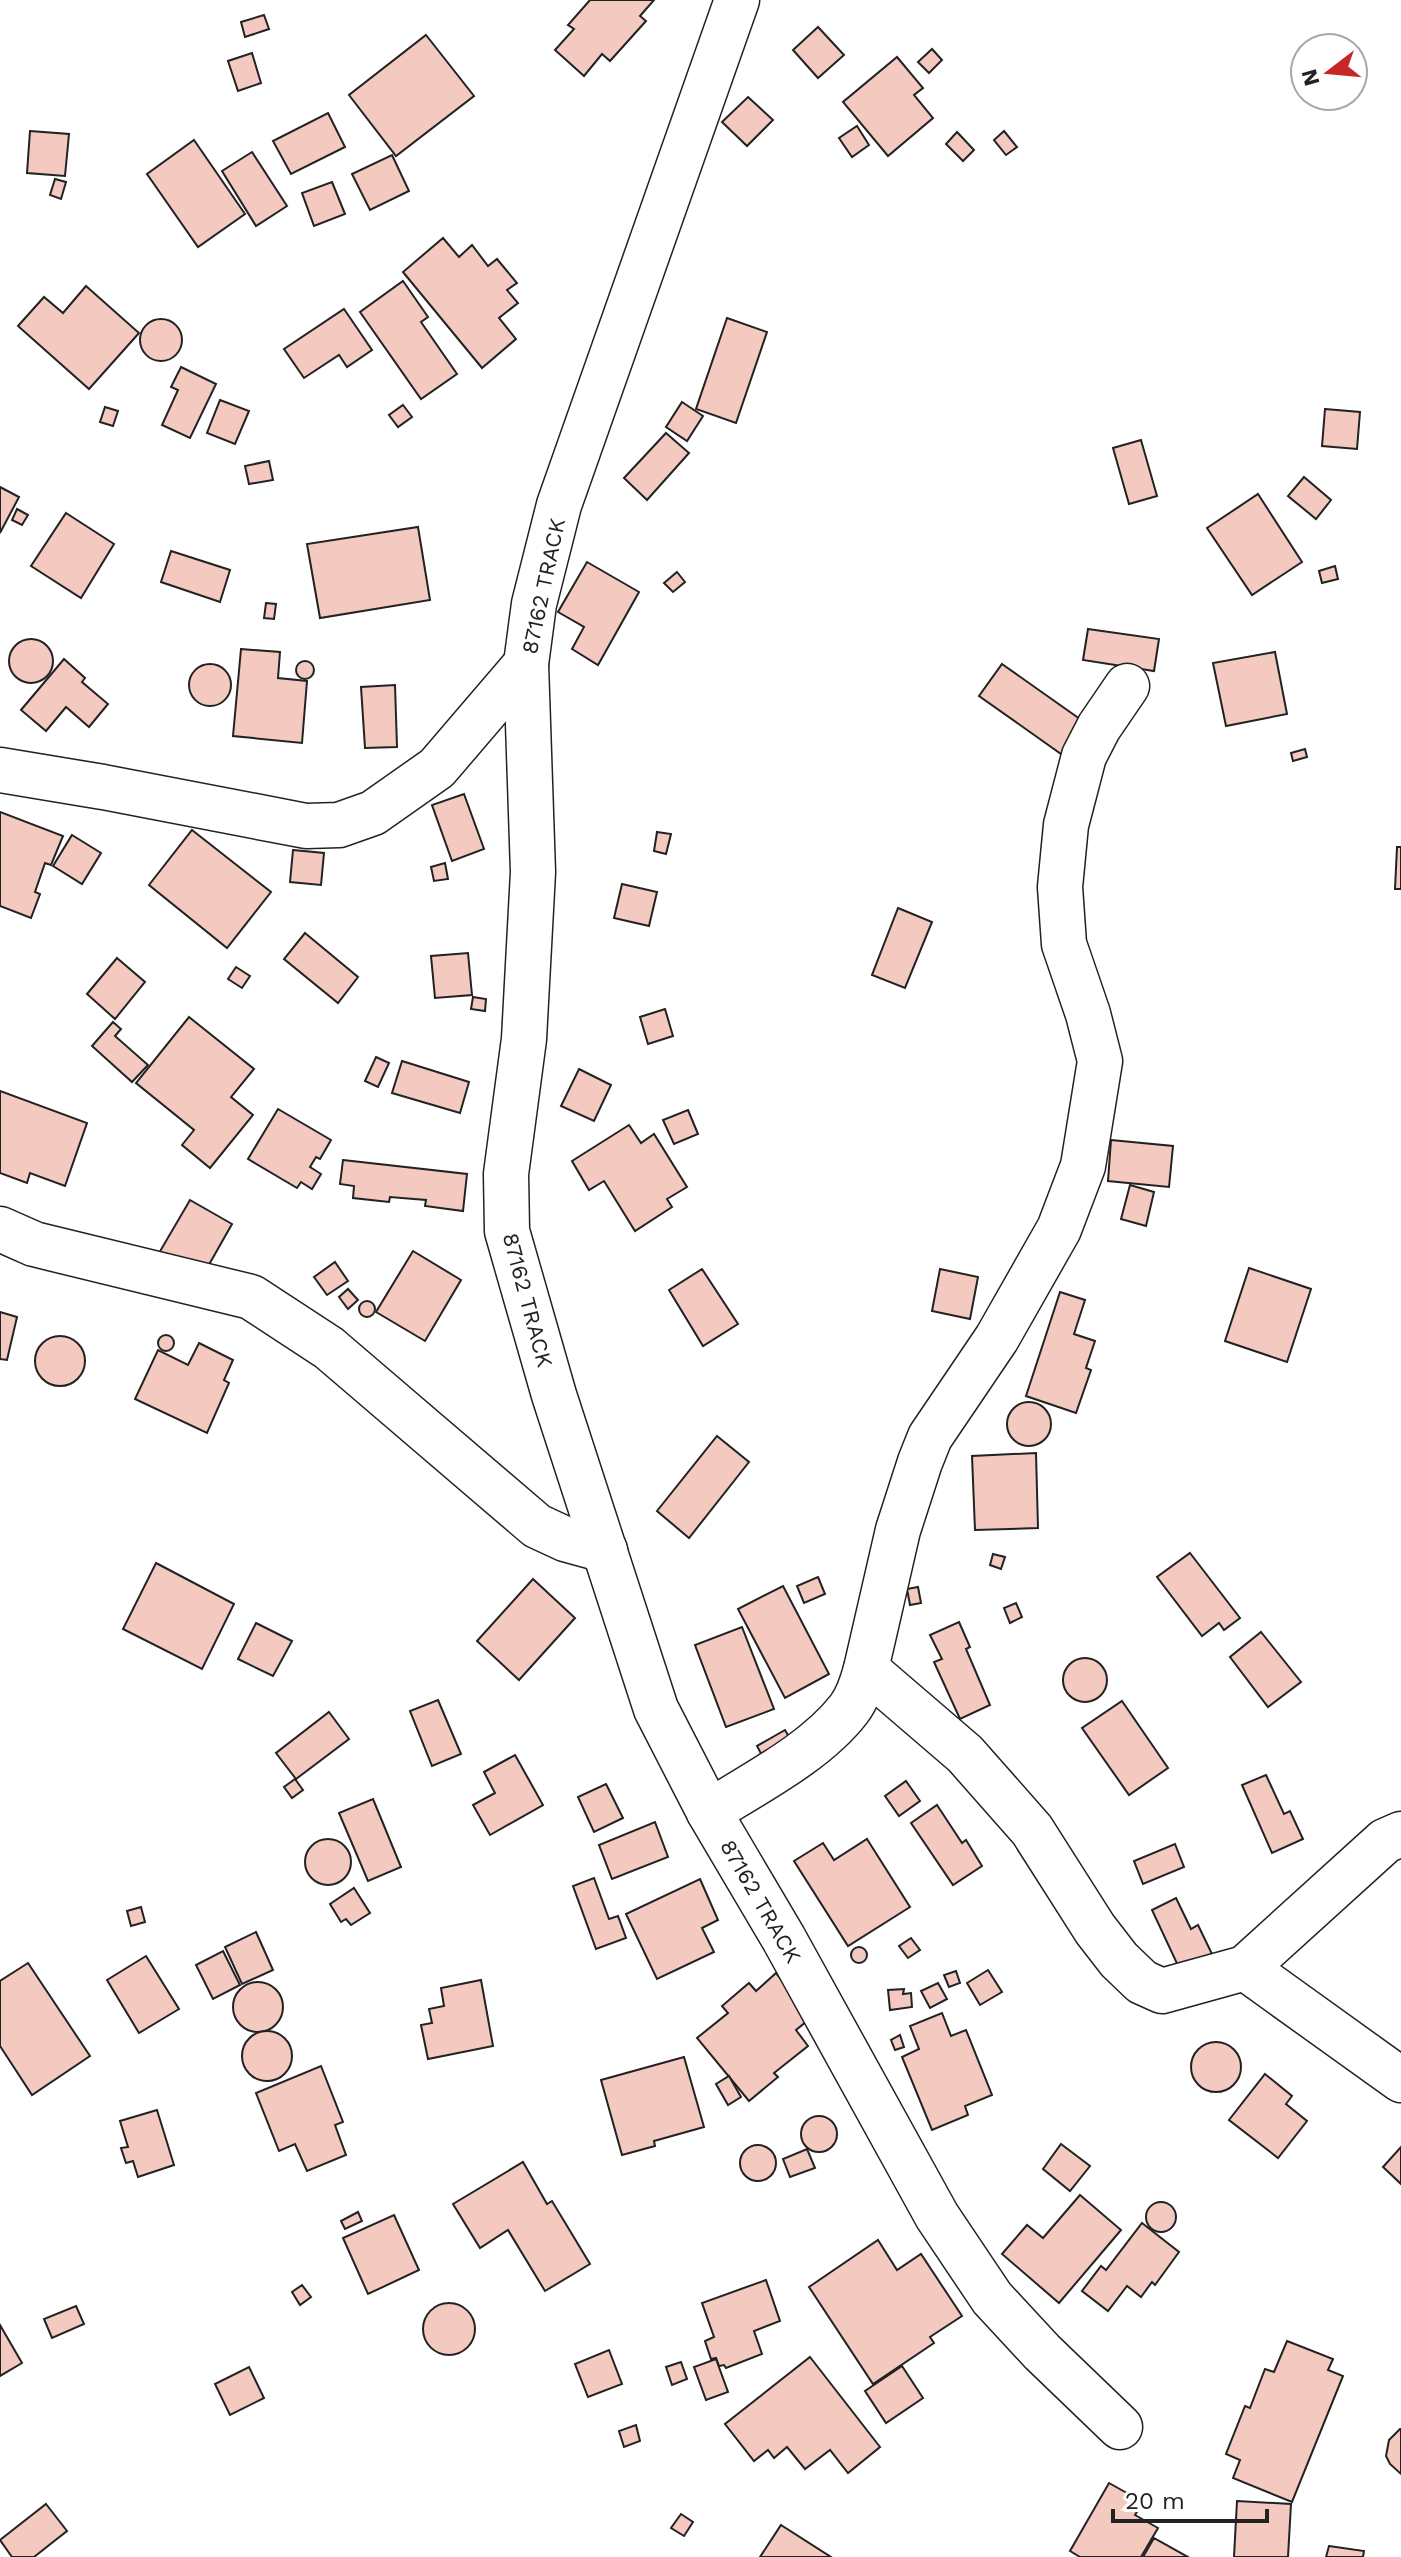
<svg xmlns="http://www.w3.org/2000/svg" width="1401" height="2557" viewBox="0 0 1401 2557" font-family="'Work Sans',sans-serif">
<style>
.building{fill:#f3c9c0;stroke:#222;stroke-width:2}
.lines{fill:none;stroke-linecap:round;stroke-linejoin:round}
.minor-casing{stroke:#222;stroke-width:47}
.minor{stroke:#fff;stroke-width:44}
.labels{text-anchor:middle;stroke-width:6;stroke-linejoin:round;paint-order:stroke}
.street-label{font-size:22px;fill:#222;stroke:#fff}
</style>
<rect width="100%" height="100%" fill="#fff"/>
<g class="building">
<polygon points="590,0 654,0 640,16 646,21 610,61 602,54 584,76 555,50 574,29 568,25"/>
<polygon points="264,15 269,29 245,37 241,22"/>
<polygon points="818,27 844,55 818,78 793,50"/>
<polygon points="426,35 474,96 396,156 349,95"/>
<polygon points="932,49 942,60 929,73 918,62"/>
<polygon points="252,53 261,83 238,91 228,61"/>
<polygon points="897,57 923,88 914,95 933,118 888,156 843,102"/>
<polygon points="748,97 773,120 747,146 722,122"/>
<polygon points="328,113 345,147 291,174 273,141"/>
<polygon points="857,126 869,145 852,157 839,138"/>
<polygon points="30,131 69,134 65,176 27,173"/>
<polygon points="1004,131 1017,147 1006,155 994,140"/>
<polygon points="957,132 974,150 963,161 946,144"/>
<polygon points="194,140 245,214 198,247 147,174"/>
<polygon points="252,152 287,206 256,226 222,171"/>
<polygon points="392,155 409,191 370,210 352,174"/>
<polygon points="55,179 66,182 61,199 50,195"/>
<polygon points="332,182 345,214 314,226 302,193"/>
<polygon points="443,238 459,257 472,245 488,266 497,259 517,283 507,290 518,303 499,318 516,339 482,368 403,272"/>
<polygon points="403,281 428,317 421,322 457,374 421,399 360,312"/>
<polygon points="86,286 139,333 89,389 18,326 44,297 63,313"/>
<polygon points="344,309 372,350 347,367 339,355 304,378 284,349"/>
<polygon points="727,318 767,332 736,423 696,409"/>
<circle cx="161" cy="340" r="21"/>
<polygon points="181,367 216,384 190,438 162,425 178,390 171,387"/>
<polygon points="220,400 249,411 235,444 207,433"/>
<polygon points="682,402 703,416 687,441 666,427"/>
<polygon points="403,405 412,417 398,427 389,415"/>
<polygon points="105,407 118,411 113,426 100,422"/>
<polygon points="1325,409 1360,412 1357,449 1322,446"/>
<polygon points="666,433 689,453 647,500 624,478"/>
<polygon points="1141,440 1157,496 1129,504 1113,448"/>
<polygon points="269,461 273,480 249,484 245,466"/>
<polygon points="1304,477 1331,500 1316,519 1288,496"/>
<polygon points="0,487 19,497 0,533"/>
<polygon points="1258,494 1302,562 1252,595 1207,528"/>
<polygon points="17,509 28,515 22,525 12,520"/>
<polygon points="66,513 114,544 81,598 31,566"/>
<polygon points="418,527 430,600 320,618 307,544"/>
<polygon points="171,551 230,570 220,602 161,582"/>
<polygon points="587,562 639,592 598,665 572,649 584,627 558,612"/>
<polygon points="1335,566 1338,579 1322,583 1319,571"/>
<polygon points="677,572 685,582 673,592 664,583"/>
<polygon points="266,603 276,604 274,619 264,618"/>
<polygon points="1088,629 1159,639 1154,671 1083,660"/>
<circle cx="31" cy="661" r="22"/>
<polygon points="241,649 280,652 278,678 307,681 302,743 233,736"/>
<polygon points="1275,652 1287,714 1226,726 1213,663"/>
<polygon points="64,659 85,678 82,682 108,704 89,727 66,707 46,731 21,710"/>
<circle cx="305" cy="670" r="9"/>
<circle cx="210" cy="685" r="21"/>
<polygon points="1002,664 1094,729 1071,761 979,696"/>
<polygon points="395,685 397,747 365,748 361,687"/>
<polygon points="1305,749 1307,757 1293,761 1291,753"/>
<polygon points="464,794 484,849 452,861 432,805"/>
<polygon points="0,812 63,836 51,865 45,863 35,892 40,894 31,918 0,906"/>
<polygon points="192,830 271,892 227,948 149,885"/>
<polygon points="657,832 671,834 666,854 654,851"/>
<polygon points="72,835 101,853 82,884 53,866"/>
<polygon points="1397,847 1401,847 1401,889 1395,889"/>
<polygon points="293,850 324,853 321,885 290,882"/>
<polygon points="445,863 448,879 434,881 431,867"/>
<polygon points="622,884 657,892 649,926 614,918"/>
<polygon points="898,908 932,922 905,988 872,975"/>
<polygon points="305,933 358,977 338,1003 284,959"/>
<polygon points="468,953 472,995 435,998 431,956"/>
<polygon points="117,958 145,982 115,1019 87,994"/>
<polygon points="236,967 250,976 242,988 228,979"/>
<polygon points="473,997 486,999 485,1011 471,1009"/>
<polygon points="665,1009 673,1036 648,1044 640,1017"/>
<polygon points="189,1017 254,1069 231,1097 253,1115 210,1168 182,1145 194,1130 136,1083"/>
<polygon points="113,1022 121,1029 115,1036 148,1065 132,1082 92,1046"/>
<polygon points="376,1057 389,1063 378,1087 365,1081"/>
<polygon points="402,1061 469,1082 460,1113 392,1093"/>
<polygon points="579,1069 611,1085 594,1121 561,1106"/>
<polygon points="0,1091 87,1123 65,1186 30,1173 27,1183 0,1173"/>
<polygon points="278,1109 331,1140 320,1159 316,1157 310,1167 321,1174 312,1189 301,1182 297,1188 248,1159"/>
<polygon points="688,1110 698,1134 674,1144 663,1120"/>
<polygon points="629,1125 641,1143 654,1134 687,1187 667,1199 672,1207 635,1231 604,1181 589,1190 572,1161"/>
<polygon points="1111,1140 1173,1146 1169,1187 1108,1181"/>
<polygon points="343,1160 467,1174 463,1211 425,1206 426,1200 390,1197 389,1202 353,1198 354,1186 340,1184"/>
<polygon points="1130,1185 1154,1192 1146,1226 1121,1219"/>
<polygon points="190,1200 232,1224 202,1277 159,1253"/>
<polygon points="413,1251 461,1280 425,1341 376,1312"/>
<polygon points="335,1262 348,1281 327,1295 314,1277"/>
<polygon points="1249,1268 1311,1289 1287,1362 1225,1341"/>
<polygon points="702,1269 738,1324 703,1346 669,1290"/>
<polygon points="940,1269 978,1277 970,1319 932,1311"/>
<polygon points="348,1289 358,1300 348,1309 339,1297"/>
<polygon points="1060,1292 1085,1300 1074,1334 1095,1341 1086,1368 1091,1370 1076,1413 1026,1396"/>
<circle cx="367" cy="1309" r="8"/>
<polygon points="0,1312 17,1317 7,1360 0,1359"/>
<circle cx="166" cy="1343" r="8"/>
<circle cx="60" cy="1361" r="25"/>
<polygon points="199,1343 233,1360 224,1380 229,1383 207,1433 135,1399 158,1350 188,1365"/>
<circle cx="1029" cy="1424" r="22"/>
<polygon points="717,1436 749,1462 689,1538 657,1511"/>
<polygon points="1036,1453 1038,1528 975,1530 972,1456"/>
<polygon points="1190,1553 1240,1618 1224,1630 1219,1623 1202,1636 1157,1577"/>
<polygon points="993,1554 1005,1557 1001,1569 990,1565"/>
<polygon points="156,1563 234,1604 202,1669 123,1629"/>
<polygon points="818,1577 825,1594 804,1603 797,1586"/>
<polygon points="533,1579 575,1618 519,1680 477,1641"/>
<polygon points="783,1586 829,1674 785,1698 738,1609"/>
<polygon points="918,1587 921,1603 910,1605 907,1589"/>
<polygon points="1016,1603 1022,1617 1010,1623 1004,1608"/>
<polygon points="959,1622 970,1647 966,1649 990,1705 960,1719 934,1662 942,1659 930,1635"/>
<polygon points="256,1623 292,1641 273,1676 238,1659"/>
<polygon points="742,1627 774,1709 726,1727 695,1645"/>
<polygon points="1261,1632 1301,1682 1268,1707 1230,1657"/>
<circle cx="1085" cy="1680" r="22"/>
<polygon points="438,1700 461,1754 432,1766 410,1711"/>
<polygon points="1122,1701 1168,1768 1129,1795 1082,1728"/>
<polygon points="329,1712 349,1739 296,1779 276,1753"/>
<polygon points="785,1730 798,1752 769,1769 757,1746"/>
<polygon points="515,1755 543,1805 490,1835 473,1805 495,1793 484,1772"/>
<polygon points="1266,1775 1284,1814 1290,1811 1303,1839 1272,1853 1242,1785"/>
<polygon points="295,1779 303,1790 292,1798 284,1787"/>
<polygon points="906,1781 920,1801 899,1816 885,1796"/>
<polygon points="606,1784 623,1818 594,1832 578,1797"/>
<polygon points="373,1799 401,1867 368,1881 339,1813"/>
<polygon points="937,1805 962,1843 966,1840 982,1866 953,1885 911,1823"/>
<polygon points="655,1822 668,1857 612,1879 599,1845"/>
<polygon points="867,1839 910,1907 848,1946 794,1861 823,1843 834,1860"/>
<circle cx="328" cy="1862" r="23"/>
<polygon points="1175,1844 1184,1867 1143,1884 1134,1861"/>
<polygon points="594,1878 609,1919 618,1916 626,1938 596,1949 573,1886"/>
<polygon points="700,1879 718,1920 702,1928 714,1952 657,1979 626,1914"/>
<polygon points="354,1888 370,1913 351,1925 346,1919 341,1922 330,1904"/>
<polygon points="1176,1898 1191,1929 1198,1925 1212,1954 1180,1970 1152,1910"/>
<polygon points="141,1907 145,1922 131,1926 127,1911"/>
<polygon points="256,1932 273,1970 242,1984 225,1947"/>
<polygon points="911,1938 920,1950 908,1958 899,1946"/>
<circle cx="859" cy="1955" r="8"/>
<polygon points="223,1951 240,1985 213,1999 196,1965"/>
<polygon points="146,1956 179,2009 139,2033 107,1980"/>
<polygon points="28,1963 90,2056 32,2095 0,2046 0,1981"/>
<polygon points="988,1970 1002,1992 980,2005 967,1983"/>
<polygon points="956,1971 960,1983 949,1987 944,1975"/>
<polygon points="776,1973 812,2017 796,2030 808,2046 774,2073 778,2077 749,2101 697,2038 728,2013 722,2006 749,1983 756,1991"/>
<polygon points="481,1980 493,2046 428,2059 421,2025 432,2023 429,2009 444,2006 441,1988"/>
<circle cx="258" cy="2007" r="25"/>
<polygon points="938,1983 947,1999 930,2008 921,1991"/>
<polygon points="904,1989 903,1994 911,1993 912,2007 890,2010 888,1990"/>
<polygon points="942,2013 951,2036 966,2030 992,2095 965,2106 968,2115 932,2130 902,2057 919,2049 910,2026"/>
<circle cx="267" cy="2056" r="25"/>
<polygon points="900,2035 904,2047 895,2050 891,2040"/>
<circle cx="1216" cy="2067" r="25"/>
<polygon points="684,2057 704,2127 654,2141 655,2146 622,2155 601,2080"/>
<polygon points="321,2066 343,2122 335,2125 346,2155 307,2171 295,2144 279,2151 256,2093"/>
<polygon points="1265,2074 1292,2096 1286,2104 1307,2121 1278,2158 1229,2120"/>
<polygon points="729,2076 741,2097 728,2105 716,2084"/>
<polygon points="157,2110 174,2165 138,2177 133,2161 126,2163 121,2148 128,2147 120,2121"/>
<circle cx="819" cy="2134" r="18"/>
<polygon points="1061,2144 1090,2166 1070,2191 1043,2169"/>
<circle cx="758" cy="2163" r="18"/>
<polygon points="1401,2147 1401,2184 1383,2167"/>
<polygon points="807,2149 815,2168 790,2177 783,2159"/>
<polygon points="523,2162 547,2204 552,2201 590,2264 545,2291 508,2230 480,2248 453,2204"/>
<polygon points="1080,2195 1121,2230 1059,2303 1002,2254 1027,2225 1043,2238"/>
<circle cx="1161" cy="2217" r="15"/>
<polygon points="358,2212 362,2221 345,2229 341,2221"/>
<polygon points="394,2215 419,2270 368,2294 343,2238"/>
<polygon points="1142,2223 1179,2252 1155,2285 1152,2282 1141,2297 1127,2286 1108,2311 1082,2291 1101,2266 1106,2270"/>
<polygon points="878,2240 897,2270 921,2254 962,2316 930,2337 934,2343 873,2384 809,2287"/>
<polygon points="766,2280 780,2321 754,2331 762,2354 726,2368 724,2365 719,2366 716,2358 711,2359 705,2341 714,2337 702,2303"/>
<polygon points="302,2285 311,2297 300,2305 292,2292"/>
<circle cx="449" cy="2329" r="26"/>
<polygon points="76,2306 84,2324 52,2338 44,2319"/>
<polygon points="0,2325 22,2363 0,2376"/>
<polygon points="1287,2341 1333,2359 1328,2370 1343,2376 1292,2502 1233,2478 1240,2460 1226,2454 1245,2406 1250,2408 1265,2369 1274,2372"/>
<polygon points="609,2350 622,2384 588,2397 575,2364"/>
<polygon points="810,2357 880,2447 848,2473 830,2450 805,2469 787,2447 774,2458 768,2450 754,2461 725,2424"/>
<polygon points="716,2359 728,2392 706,2400 694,2367"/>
<polygon points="681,2362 687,2379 672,2385 666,2367"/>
<polygon points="902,2366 923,2398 886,2423 865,2391"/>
<polygon points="249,2367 264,2398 230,2415 215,2384"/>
<polygon points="636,2425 640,2441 624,2447 619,2431"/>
<polygon points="1400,2429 1401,2429 1401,2474 1390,2464 1386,2456 1389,2440"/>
<polygon points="1109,2483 1143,2502 1135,2515 1158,2528 1141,2557 1080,2557 1070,2551"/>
<polygon points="1237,2501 1291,2504 1288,2557 1234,2557"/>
<polygon points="46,2504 67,2531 34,2557 12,2557 0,2540"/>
<polygon points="681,2514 693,2522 684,2536 671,2528"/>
<polygon points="781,2525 831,2557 760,2557"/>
<polygon points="1154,2538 1188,2557 1143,2557"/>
<polygon points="1329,2546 1364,2551 1363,2557 1326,2557"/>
</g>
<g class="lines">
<g class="minor-casing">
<g id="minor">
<polyline points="737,0 559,505 534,604 526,664 533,872 524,1039 506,1174 507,1231 554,1395 656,1709 709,1812 784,1939 937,2216 992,2298 1042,2352 1120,2427"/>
<polyline points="0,770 103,787 306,826 339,825 373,813 437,768 526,664"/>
<polyline points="0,1229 34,1244 251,1297 329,1348 537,1526 565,1539 605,1550"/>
<polyline points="866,1669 965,1754 1032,1830 1095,1929 1119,1960 1142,1982 1162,1991 1245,1968 1385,1841 1401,1834"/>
<path d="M709 1812C755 1783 816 1752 849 1709 858 1697 862 1684 866 1669L898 1530 920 1462 930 1437 997 1338 1059 1229 1083 1166 1100 1061 1088 1014 1064 944 1060 887 1066 825 1084 756 1099 727 1127 686"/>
<polyline points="1245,1968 1401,2080"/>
</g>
</g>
<use href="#minor" class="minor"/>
</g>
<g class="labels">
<g class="street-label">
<text transform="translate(543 586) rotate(-78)" y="8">87162 TRACK</text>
<text transform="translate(528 1300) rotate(75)" y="8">87162 TRACK</text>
<text transform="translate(761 1901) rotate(60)" y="8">87162 TRACK</text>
</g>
</g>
<g transform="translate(1329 72) rotate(254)"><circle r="38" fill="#ffffff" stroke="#a7a7a7" stroke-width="2"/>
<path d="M0-6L14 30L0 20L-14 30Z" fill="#c62828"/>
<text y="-12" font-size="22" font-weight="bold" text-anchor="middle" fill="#222222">N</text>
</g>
<path d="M1113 2509v12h154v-12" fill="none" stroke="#222222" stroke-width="4"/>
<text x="1125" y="2509" font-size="24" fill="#222222" stroke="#ffffff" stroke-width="6" paint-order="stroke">20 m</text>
</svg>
